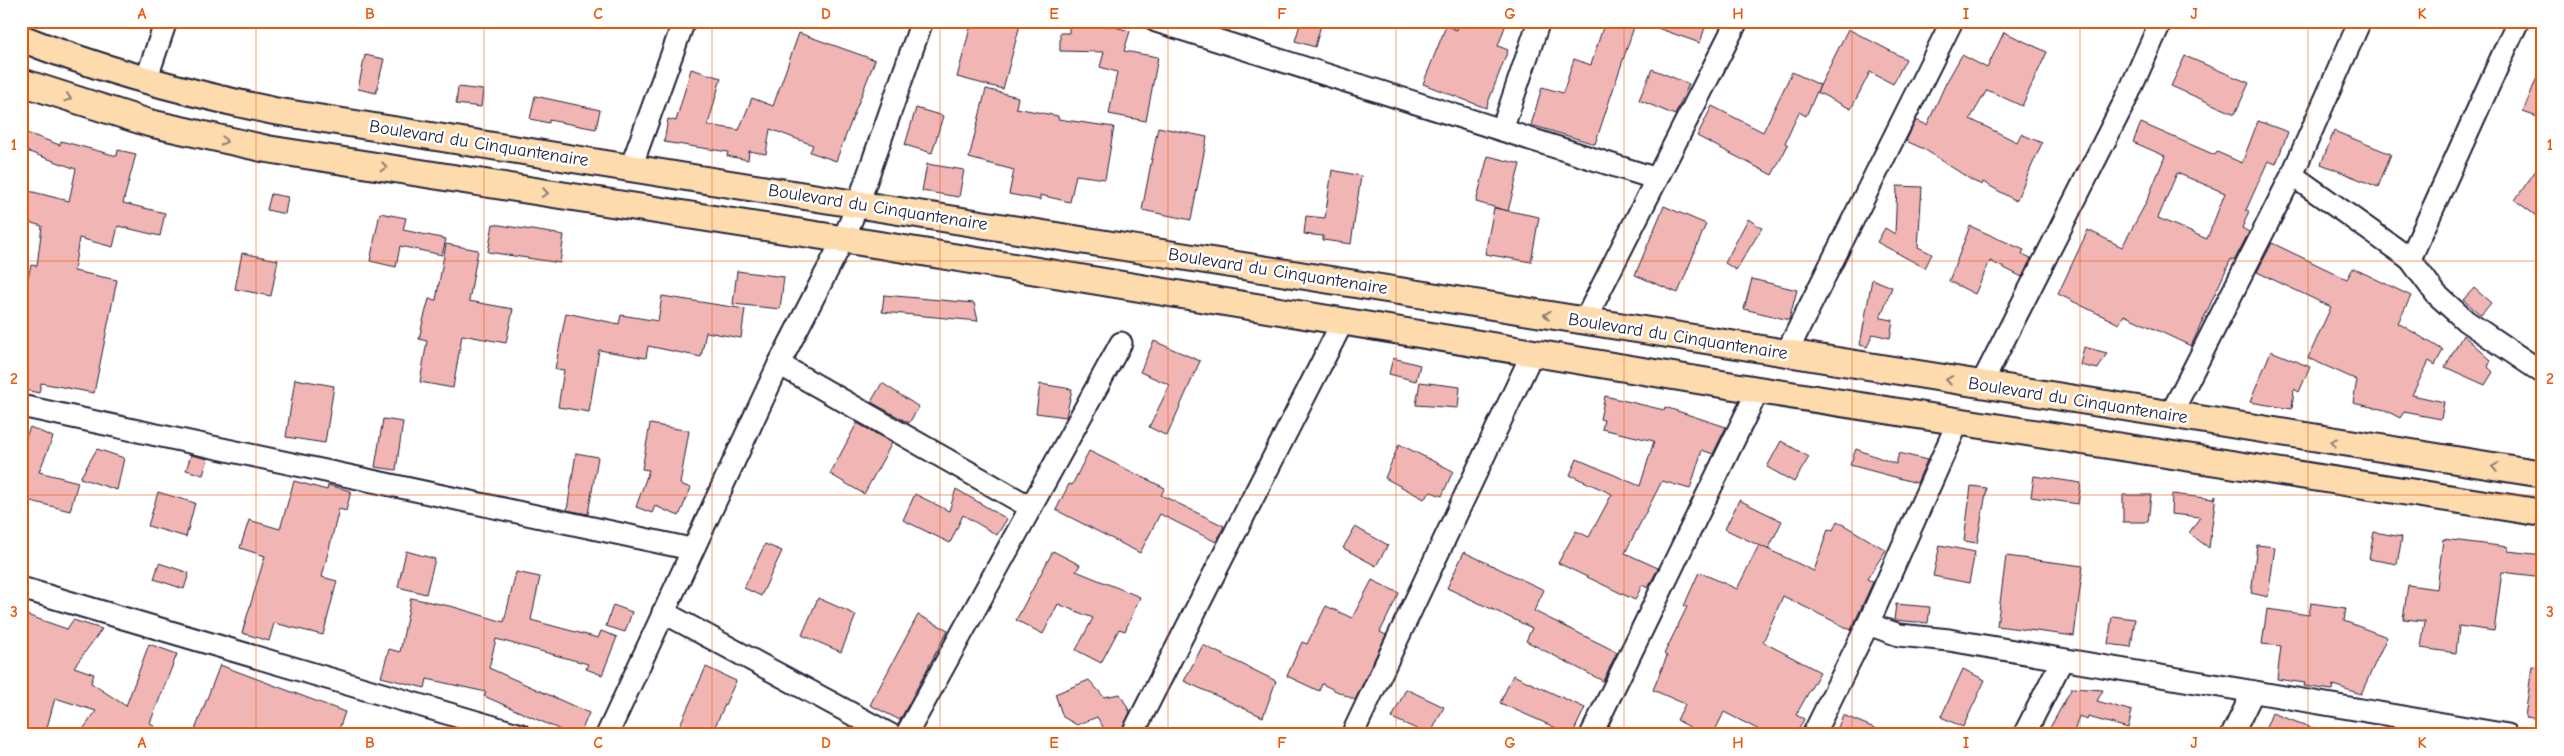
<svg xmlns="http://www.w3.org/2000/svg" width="2564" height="756" viewBox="0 0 2564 756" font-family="'Comic Neue',sans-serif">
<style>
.building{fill:#f1b5b3;stroke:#22223b;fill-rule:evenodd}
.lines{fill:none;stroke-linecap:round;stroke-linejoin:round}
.minor-casing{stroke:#22223b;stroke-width:25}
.major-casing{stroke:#22223b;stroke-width:30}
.minor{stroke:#fff;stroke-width:21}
.major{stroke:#fedbac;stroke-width:26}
.oneway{stroke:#907e74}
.grid{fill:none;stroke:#e8590c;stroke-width:1;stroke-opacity:0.55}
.labels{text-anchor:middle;stroke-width:5;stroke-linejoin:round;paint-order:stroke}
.street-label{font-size:18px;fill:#22223b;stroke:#fff}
.neatline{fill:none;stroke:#e8590c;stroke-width:2}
.grid-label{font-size:16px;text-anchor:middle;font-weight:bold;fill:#e8590c}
</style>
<rect width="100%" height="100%" fill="#fff"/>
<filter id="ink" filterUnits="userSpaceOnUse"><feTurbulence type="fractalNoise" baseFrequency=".02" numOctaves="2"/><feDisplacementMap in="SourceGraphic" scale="10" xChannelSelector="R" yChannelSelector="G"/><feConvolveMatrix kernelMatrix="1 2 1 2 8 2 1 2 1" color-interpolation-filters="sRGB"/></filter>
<g filter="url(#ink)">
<g class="building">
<polygon points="972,21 1021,21 1003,89 957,77"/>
<polygon points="1301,21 1322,21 1315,47 1295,41"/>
<polygon points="1460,21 1507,21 1498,46 1508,50 1486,108 1423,84 1446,26 1457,30"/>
<polygon points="1605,21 1636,21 1595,144 1531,125 1542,87 1563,93 1574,59 1591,65"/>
<polygon points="1646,21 1707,21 1700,43 1646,24"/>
<polygon points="1069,25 1111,26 1130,31 1124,51 1158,57 1146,121 1109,114 1117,72 1100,67 1104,52 1060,51 1060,33 1069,33"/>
<polygon points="1848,29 1906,59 1893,84 1870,72 1851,109 1817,92"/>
<polygon points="2004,32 2047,52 2022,106 1987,90 1970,119 2017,142 2021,134 2042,143 2016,201 1983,182 1982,185 1973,181 1924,149 1906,141 1916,120 1927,125 1946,83 1962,55 1987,68"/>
<polygon points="799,33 875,60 836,161 810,152 813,145 770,129 766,154 749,151 748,160 727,156 728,152 664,142 668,119 676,121 691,69 721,78 708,125 739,130 752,98 773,106"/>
<polygon points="365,55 384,59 376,93 358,89"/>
<polygon points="2185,56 2249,83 2235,114 2171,86"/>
<polygon points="2542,65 2543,65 2543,119 2523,112"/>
<polygon points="1652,69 1689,84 1675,115 1639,100"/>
<polygon points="1792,72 1820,85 1806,116 1799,112 1785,143 1788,145 1772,175 1697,136 1712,106 1763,132"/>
<polygon points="458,87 483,90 481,107 456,104"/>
<polygon points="986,89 1018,97 1016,108 1058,116 1058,119 1114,127 1105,179 1076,175 1070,202 1040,195 1040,200 1009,194 1014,170 969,158"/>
<polygon points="535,96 600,110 596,129 549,120 549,123 530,119"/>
<polygon points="916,108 943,116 932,153 905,145"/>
<path d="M2258 121 2288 132 2276 164 2268 161 2246 210 2249 211 2242 228 2249 232 2234 261 2231 259 2191 346 2124 315 2119 324 2058 294 2088 230 2122 247 2146 203 2165 156 2133 142 2141 123 2215 155 2217 152 2242 163ZM2177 173 2225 193 2207 239 2158 218Z"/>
<polygon points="1158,127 1207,137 1191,220 1142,210"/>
<polygon points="21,131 60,145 61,141 117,156 118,150 136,154 123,203 165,213 160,236 118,226 113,247 79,238 74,271 117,280 94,393 41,383 39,393 21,389 21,307 31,265 37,266 42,226 21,220 21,189 69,201 76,169 21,149"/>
<polygon points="2334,131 2391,154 2378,187 2321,164"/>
<polygon points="1488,156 1520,164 1508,211 1476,202"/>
<polygon points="2543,160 2543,221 2515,200"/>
<polygon points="927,164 964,170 959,197 922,191"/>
<polygon points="1332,170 1361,176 1351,244 1323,240 1323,236 1304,234 1306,216 1325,218"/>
<polygon points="1897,186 1922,187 1918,247 1932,254 1925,268 1877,242 1885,228 1895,234"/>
<polygon points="271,194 288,197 285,214 267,210"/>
<polygon points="1664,206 1706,224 1678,293 1635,275"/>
<polygon points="1494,208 1539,217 1531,262 1485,254"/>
<polygon points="380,213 406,218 403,230 446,239 442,255 400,246 396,267 370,261"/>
<polygon points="1748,219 1762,228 1736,270 1725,263"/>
<polygon points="493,224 564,235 560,263 488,252"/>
<polygon points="1970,226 2024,250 2022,254 2031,258 2022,277 1990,261 1975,294 1949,281"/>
<polygon points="2272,243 2347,279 2353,268 2411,296 2398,323 2443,350 2435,365 2429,361 2412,395 2444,402 2441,419 2404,412 2400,418 2385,410 2353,403 2357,380 2308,358 2331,307 2257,272"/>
<polygon points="446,244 478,250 469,301 513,309 506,343 462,335 453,388 420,382 427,341 419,339 423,321 429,299 436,300"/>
<polygon points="242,253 278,260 271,296 235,289"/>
<polygon points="737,271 784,277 780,309 733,304"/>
<polygon points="1752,279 1797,290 1789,320 1744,309"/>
<polygon points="1872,279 1892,287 1880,318 1893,320 1890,338 1873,334 1867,347 1860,345"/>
<polygon points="2474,288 2491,303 2481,315 2463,300"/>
<polygon points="884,295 974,303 978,321 882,312"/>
<polygon points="662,296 745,309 741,338 706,332 701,357 648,346 646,358 599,350 589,412 558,407 564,370 555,369 566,313 619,324 621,315 658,321"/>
<polygon points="2463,335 2491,360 2488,367 2493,372 2485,385 2445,367"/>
<polygon points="1154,341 1200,361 1167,436 1149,427 1170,385 1140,372"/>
<polygon points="2084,347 2107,353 2098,369 2080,365"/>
<polygon points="2271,351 2310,367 2299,392 2294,389 2292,409 2250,402"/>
<polygon points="1393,358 1420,365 1416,381 1389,374"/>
<polygon points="295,379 334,386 325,443 286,437"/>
<polygon points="1420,382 1460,387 1458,408 1416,405"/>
<polygon points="882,383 919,407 909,423 871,402"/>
<polygon points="1040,384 1072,389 1066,417 1036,413"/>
<polygon points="1605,396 1664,410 1665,407 1726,427 1713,454 1702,450 1690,489 1662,481 1625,553 1658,568 1648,588 1642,585 1635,600 1558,563 1576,531 1589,537 1612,494 1570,475 1577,459 1640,486 1654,441 1602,429 1604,420 1600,419"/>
<polygon points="383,419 403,422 396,470 375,467"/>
<polygon points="857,423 892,443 864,494 830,474"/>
<polygon points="650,424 689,431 680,484 691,488 679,516 655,506 652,513 636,507 649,470 642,469"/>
<polygon points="30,427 53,437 39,472 78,482 70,511 27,500 21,514 21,449"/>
<polygon points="1781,441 1809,457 1794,482 1767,467"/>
<polygon points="1399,444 1453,471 1442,496 1431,492 1424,499 1385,478"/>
<polygon points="97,449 124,458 117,490 80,478"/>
<polygon points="1856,449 1896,464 1899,453 1927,460 1917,483 1850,465"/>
<polygon points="1089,451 1165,488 1161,495 1224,526 1216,542 1160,514 1140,553 1056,510 1069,484 1072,485"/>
<polygon points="576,453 598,457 588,514 567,510"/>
<polygon points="191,455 208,459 203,475 186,470"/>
<polygon points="2034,476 2081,483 2078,504 2031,497"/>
<polygon points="294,481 327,490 328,485 351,491 346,511 339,509 322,577 337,581 323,635 274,623 269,641 242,633 265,556 240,548 249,520 280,529"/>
<polygon points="1971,486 1987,488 1977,543 1964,541"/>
<polygon points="956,489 1007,519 997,535 963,515 950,543 903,520 915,494 949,511"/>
<polygon points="158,492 195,503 186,537 148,526"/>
<polygon points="2172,494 2213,499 2216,495 2209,548 2189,533 2200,517 2171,514"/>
<polygon points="2123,495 2151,495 2148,522 2123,522"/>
<polygon points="1739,500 1782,521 1768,550 1725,529"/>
<polygon points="1837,521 1886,550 1867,579 1873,582 1851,630 1783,596 1763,642 1820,672 1796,715 1804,719 1796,735 1769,735 1724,712 1713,735 1704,735 1677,720 1685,704 1653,690 1667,656 1664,654 1687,607 1684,606 1699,572 1737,589 1759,545 1814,571 1828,529 1833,530"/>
<polygon points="1355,527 1388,545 1376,566 1343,548"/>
<polygon points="2374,532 2402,537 2397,564 2369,559"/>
<polygon points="2443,539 2508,547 2508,551 2543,555 2543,577 2502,572 2494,631 2459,626 2456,653 2421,648 2425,621 2403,619 2408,585 2437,589"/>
<polygon points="765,544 782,551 761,596 744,588"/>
<polygon points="1940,545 1975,552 1969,583 1933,576"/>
<polygon points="2257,545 2275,547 2268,597 2251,593"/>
<polygon points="406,551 435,559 426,594 398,587"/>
<polygon points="1053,551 1080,565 1076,571 1140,597 1125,631 1119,629 1101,663 1076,650 1093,618 1058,604 1043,634 1016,620"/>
<polygon points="1464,552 1544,590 1534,611 1617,652 1603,681 1526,641 1532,628 1447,588"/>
<polygon points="2006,556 2083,566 2074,636 1997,626"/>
<polygon points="159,563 189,573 184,589 154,579"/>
<polygon points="516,572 540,577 531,620 598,638 601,631 617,637 602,675 586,669 588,664 496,639 489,668 589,713 580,735 572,735 484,696 486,692 427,679 425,688 381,677 389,649 400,652 411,598 454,607 504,622"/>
<polygon points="1372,580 1399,593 1380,632 1386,635 1355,700 1322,684 1319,691 1287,676 1302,642 1307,644 1326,606 1352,618"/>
<polygon points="818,598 856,615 841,652 802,635"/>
<polygon points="2311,603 2346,608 2344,621 2387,637 2361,694 2333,685 2332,690 2304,686 2305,683 2277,679 2281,646 2262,644 2267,609 2309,615"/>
<polygon points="1896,604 1930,607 1928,623 1894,620"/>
<polygon points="613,605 632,612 625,632 606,626"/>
<polygon points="21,613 67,629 73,620 102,629 74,667 94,674 91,683 126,706 149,644 177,654 150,723 165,735 79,735 96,711 55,698 45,735 21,735"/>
<polygon points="918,615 948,630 900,720 870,705"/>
<polygon points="2112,616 2135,619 2131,647 2108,644"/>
<polygon points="1203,645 1276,681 1263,717 1184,681"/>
<polygon points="220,665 345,712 337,735 193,735"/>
<polygon points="2532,666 2543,667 2543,719 2525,717"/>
<polygon points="706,667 736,681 711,735 695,735 679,727"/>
<polygon points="1963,669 1985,680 1963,727 1941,717"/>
<polygon points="1513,675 1585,708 1572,735 1500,703"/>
<polygon points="1089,680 1104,697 1120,694 1130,712 1120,735 1105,730 1097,717 1077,725 1063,717 1055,694"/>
<polygon points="2072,688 2103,690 2097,701 2132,711 2128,728 2088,717 2087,720 2079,716 2073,735 2046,735"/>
<polygon points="1406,689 1444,707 1430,735 1392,718"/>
<polygon points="2272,713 2326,733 2326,735 2263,735"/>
<polygon points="1843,715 1889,734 1889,735 1835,735"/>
</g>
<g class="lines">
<g class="minor-casing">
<g id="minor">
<polyline points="1156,21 1657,179"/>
<polyline points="146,80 166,21"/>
<polyline points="1502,130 1539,21"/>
<polyline points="631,167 684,21"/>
<polyline points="2292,175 2410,259 2436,294 2466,321 2543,373"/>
<polyline points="2410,259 2518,21"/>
<polyline points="1584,322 1737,21"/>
<polyline points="1786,354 1952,21"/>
<polyline points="779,364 1030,507"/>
<polyline points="1981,385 2126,99 2161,21"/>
<polyline points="21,406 691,549"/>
<polyline points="2171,414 2292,175 2360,21"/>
<polyline points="21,588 521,735"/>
<polyline points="663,612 891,735"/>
<polyline points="1868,624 1899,635 1949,640 2508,735"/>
<polyline points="607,735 779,364 843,240 858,204 922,21"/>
<polyline points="906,735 1121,343"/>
<polyline points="1132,735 1343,321"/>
<polyline points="1352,735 1533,352"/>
<polyline points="1591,735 1758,390"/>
<polyline points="1813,735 1868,624 1958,422"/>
<polyline points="2024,735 2062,660"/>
<polyline points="2232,735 2253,692"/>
</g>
</g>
<g class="major-casing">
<g id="major">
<path d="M21 38C103 71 188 93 274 111L2543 474"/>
<polyline points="21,82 149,123 267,149 886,246 1758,390 2543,513"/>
</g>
</g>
<use href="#minor" class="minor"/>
<use href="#major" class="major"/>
</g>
<defs><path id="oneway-chevron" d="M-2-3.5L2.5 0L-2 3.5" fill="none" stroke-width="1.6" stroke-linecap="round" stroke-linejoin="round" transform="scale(1.25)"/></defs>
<g class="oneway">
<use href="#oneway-chevron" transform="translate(68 98) rotate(18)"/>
<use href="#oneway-chevron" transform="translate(224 141) rotate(11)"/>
<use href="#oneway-chevron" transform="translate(384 167) rotate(9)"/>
<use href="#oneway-chevron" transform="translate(545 193) rotate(9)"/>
<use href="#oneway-chevron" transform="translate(1547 315) rotate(-171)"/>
<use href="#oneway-chevron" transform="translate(1949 380) rotate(-171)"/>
<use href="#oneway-chevron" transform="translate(2334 442) rotate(-171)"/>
<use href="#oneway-chevron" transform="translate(2495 467) rotate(-171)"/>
</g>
</g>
<path class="grid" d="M256 21V735M484 21V735M712 21V735M940 21V735M1168 21V735M1396 21V735M1624 21V735M1852 21V735M2080 21V735M2308 21V735M21 261H2543M21 495H2543"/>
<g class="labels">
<g class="street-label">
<text transform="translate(479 143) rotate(9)" y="6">Boulevard du Cinquantenaire</text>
<text transform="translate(878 207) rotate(9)" y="6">Boulevard du Cinquantenaire</text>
<text transform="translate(1278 271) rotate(9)" y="6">Boulevard du Cinquantenaire</text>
<text transform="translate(1678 336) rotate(9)" y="6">Boulevard du Cinquantenaire</text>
<text transform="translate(2078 400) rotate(9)" y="6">Boulevard du Cinquantenaire</text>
</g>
</g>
<rect width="2564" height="756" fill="none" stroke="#fff" stroke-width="55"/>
<rect x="28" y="28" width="2508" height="700" class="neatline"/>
<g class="grid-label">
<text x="142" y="19">A</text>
<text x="370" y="19">B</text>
<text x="598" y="19">C</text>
<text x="826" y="19">D</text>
<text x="1054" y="19">E</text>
<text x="1282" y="19">F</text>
<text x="1510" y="19">G</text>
<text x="1738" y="19">H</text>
<text x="1966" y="19">I</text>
<text x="2194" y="19">J</text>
<text x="2422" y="19">K</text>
<text x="14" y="150">1</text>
<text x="2550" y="150">1</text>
<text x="14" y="384">2</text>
<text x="2550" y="384">2</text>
<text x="14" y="617">3</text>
<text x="2550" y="617">3</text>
<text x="142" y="748">A</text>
<text x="370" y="748">B</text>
<text x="598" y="748">C</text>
<text x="826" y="748">D</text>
<text x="1054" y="748">E</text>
<text x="1282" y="748">F</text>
<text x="1510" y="748">G</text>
<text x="1738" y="748">H</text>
<text x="1966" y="748">I</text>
<text x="2194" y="748">J</text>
<text x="2422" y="748">K</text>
</g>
</svg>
